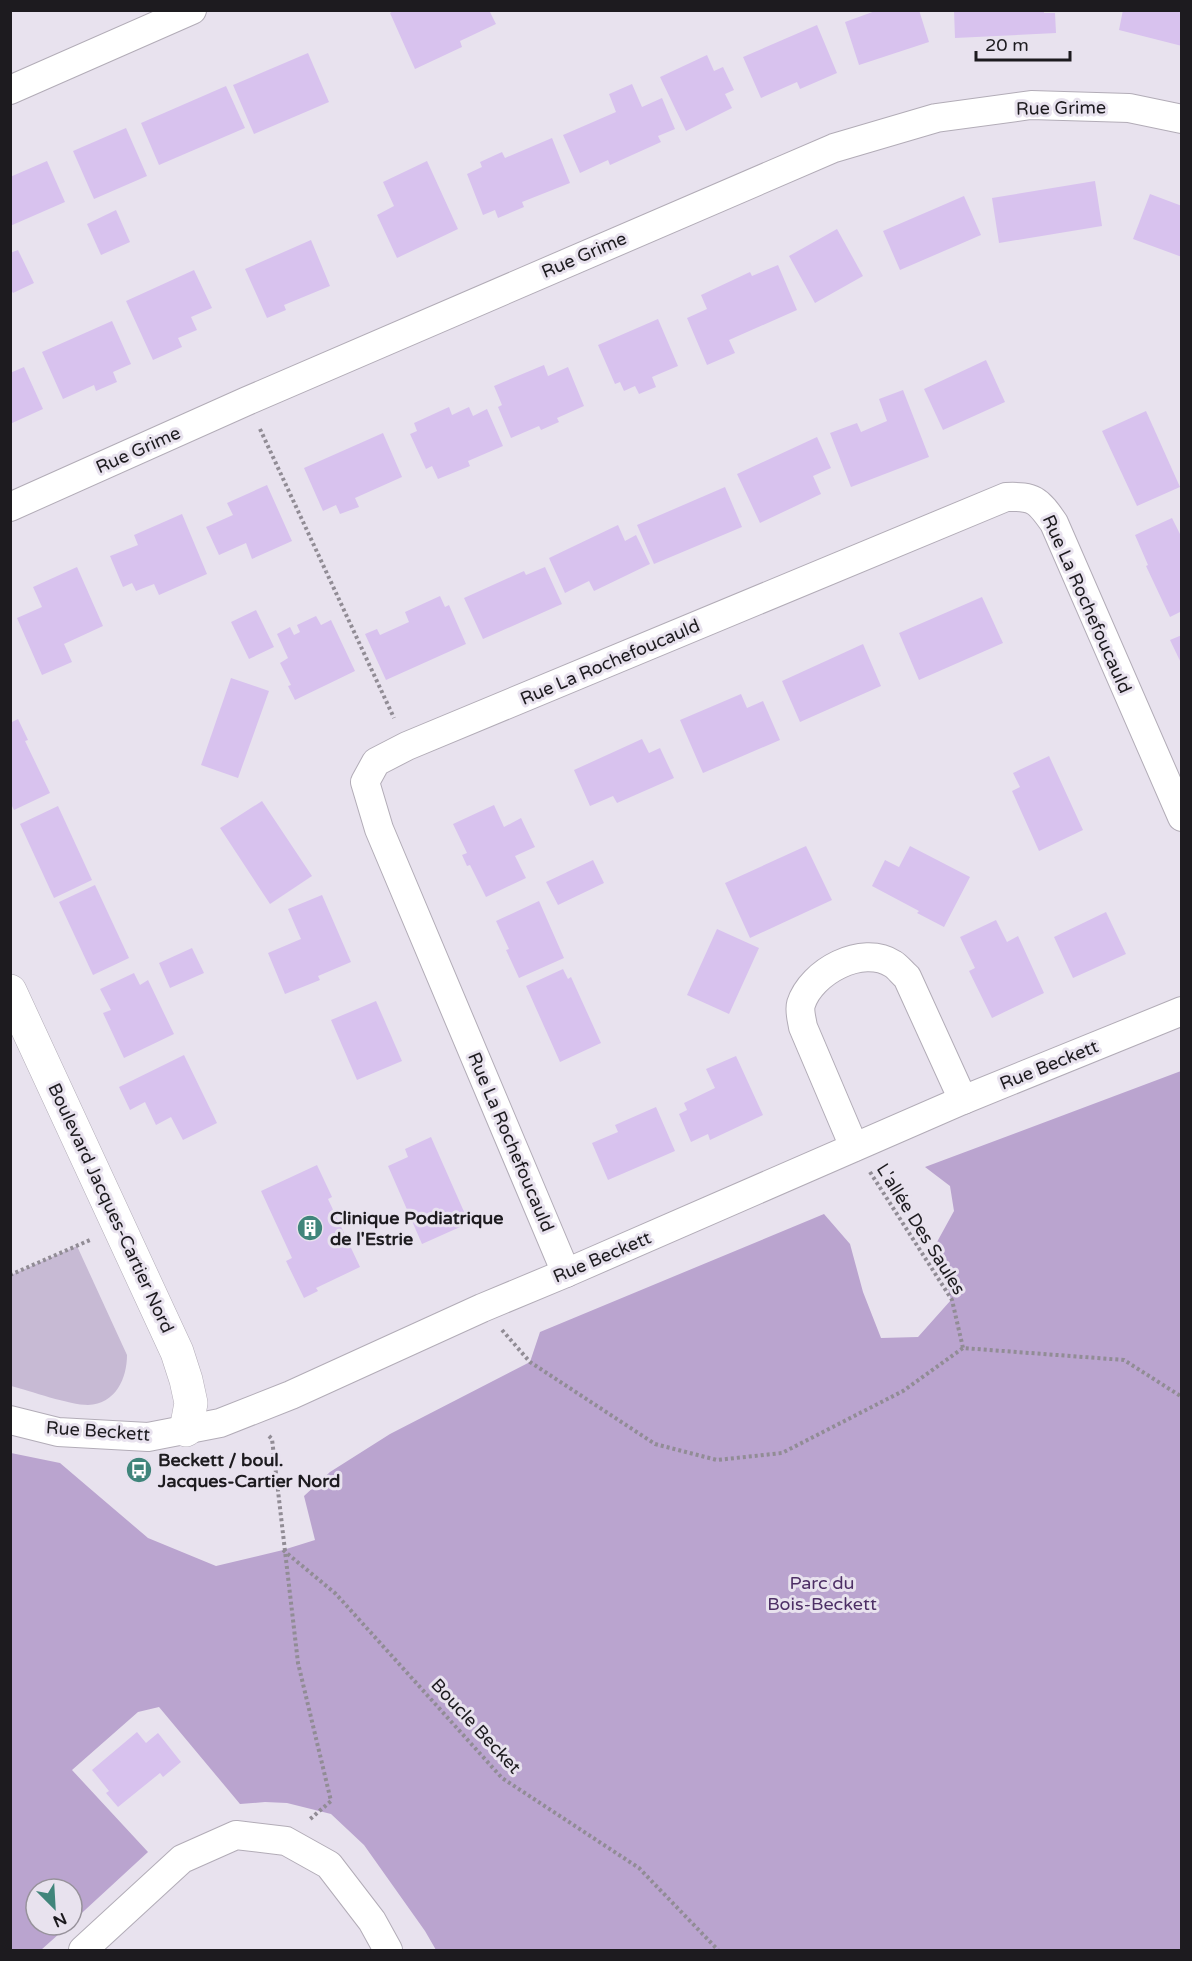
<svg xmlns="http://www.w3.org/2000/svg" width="1192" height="1961" viewBox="0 0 1192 1961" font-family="'Varela Round',sans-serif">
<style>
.green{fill:#c7bad4}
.forest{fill:#baa4cf}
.building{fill:#d8c2ee}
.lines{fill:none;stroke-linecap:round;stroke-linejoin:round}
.street-casing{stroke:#b2acb7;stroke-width:30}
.secondary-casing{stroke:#b2acb7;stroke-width:34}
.path{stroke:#918c95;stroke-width:4;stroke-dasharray:3 3;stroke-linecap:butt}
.street{stroke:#fff;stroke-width:28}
.secondary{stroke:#fff;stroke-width:33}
.labels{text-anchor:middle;stroke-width:6;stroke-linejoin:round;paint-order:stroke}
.street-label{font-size:18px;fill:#1d1b1f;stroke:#e8e2ee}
.poi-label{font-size:18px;font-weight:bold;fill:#1d1b1f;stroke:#e8e2ee;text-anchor:start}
.park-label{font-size:18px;fill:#4d2f65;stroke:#e8e2ee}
</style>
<rect width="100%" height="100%" fill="#e8e2ee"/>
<path class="green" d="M77 1246 127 1355C127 1378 116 1404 88 1405 70 1405 30 1391 11 1386V1275Z"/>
<polygon class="forest" points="1181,1071 1181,1950 436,1950 425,1931 364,1845 331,1814 287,1803 265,1802 240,1804 159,1707 138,1712 72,1770 148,1852 72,1922 72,1889 36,1889 36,1925 69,1925 41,1950 11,1950 11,1453 60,1463 148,1538 216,1566 283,1550 315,1540 304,1496 330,1472 390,1434 530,1362 540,1332 824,1214 850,1244 863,1292 881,1338 918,1337 951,1300 937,1242 954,1211 950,1186 925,1167"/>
<g class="building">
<polygon points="395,10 489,10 496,24 460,41 462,47 415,69 390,13"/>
<polygon points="878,10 919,10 929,42 859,65 845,22"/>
<polygon points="954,10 1044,10 1044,13 1055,13 1056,33 955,38"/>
<polygon points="1123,10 1182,10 1182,46 1119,30"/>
<polygon points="817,25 837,73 800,89 797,82 761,98 743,57"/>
<polygon points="308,53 329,102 254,134 233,85"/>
<polygon points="707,55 714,71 723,67 734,90 725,94 732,108 686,131 660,77"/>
<polygon points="632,84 642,107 662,98 675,129 658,136 661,142 610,165 608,160 580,173 563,135 616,112 609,94"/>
<polygon points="226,86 245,128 159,165 141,123"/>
<polygon points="126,128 147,176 94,199 73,151"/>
<polygon points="552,138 570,183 522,202 524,207 498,218 495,210 483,215 467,174 482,167 480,162 502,152 505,158"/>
<polygon points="47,161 65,202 10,226 10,177"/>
<polygon points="427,161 458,229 397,258 377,215 394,206 383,182"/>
<polygon points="1095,181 1102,226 999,243 992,198"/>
<polygon points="1150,194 1182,206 1182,257 1133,239"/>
<polygon points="964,196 981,235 900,270 883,231"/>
<polygon points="116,210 130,242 101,255 87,224"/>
<polygon points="837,229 863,276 815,303 789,256"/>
<polygon points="311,240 330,286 284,305 286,310 267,318 245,269"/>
<polygon points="18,250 34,283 13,293 10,288 10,253"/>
<polygon points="778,265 797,310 729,340 735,353 707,365 687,318 707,309 701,295 750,272 752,276"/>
<polygon points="194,270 212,308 191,317 197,330 178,338 182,347 153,360 126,301"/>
<polygon points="658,319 678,366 652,377 656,387 639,394 635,386 624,391 620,382 615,384 598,345"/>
<polygon points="112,321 131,364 113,372 117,382 96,391 94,385 63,399 42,352"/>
<polygon points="986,360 1005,402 943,430 924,389"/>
<polygon points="544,365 548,376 568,367 584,406 557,418 559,422 541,430 539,426 511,438 498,407 502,405 494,386"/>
<polygon points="24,367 43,409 10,424 10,373"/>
<polygon points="903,390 929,457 851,487 830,433 857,423 861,432 887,421 879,399"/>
<polygon points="449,407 452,415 469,407 473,416 487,409 503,446 468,461 470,466 438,479 432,466 426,469 410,434 417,431 414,423"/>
<polygon points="1146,411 1180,487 1137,506 1102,431"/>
<polygon points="383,433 402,477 355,498 359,507 340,514 336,505 323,511 304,468"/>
<polygon points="817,437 831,468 813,476 821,494 760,523 737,474"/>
<polygon points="267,485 292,541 252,559 246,543 219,555 206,527 233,515 227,503"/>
<polygon points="725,487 742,527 654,564 637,525"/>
<polygon points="182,514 207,574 159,595 154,584 136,591 132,583 123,587 110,556 138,545 134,535"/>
<polygon points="1172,518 1182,538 1182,611 1170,617 1146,566 1148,565 1135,535"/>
<polygon points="618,525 625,541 636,535 650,564 594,591 589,581 565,593 549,558"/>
<polygon points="77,567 103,626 64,644 72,662 42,675 17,618 42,607 33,587"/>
<polygon points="545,567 562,604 483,639 464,598 524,571 526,575"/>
<polygon points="440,596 445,607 449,605 466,644 386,680 365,634 377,629 380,635 409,622 405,612"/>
<polygon points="982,597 1003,643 919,680 899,633"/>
<polygon points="256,610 274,647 249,659 231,622"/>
<polygon points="316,616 321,625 331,620 355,671 295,700 288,686 291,685 280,663 288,658 277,634 290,627 294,635 300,632 297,625"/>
<polygon points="1182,635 1182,665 1170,640"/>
<polygon points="863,644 881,686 800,722 782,681"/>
<polygon points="231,678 269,691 238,778 201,765"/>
<polygon points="741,694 747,708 763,701 780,740 703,773 680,720"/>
<polygon points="18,719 28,740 25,741 50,793 14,810 10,802 10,723"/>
<polygon points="642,739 649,753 660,748 674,778 617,803 613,796 590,806 574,770"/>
<polygon points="1049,756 1083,830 1039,851 1012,791 1020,787 1013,773"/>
<polygon points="262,801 312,876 270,904 220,828"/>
<polygon points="494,805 504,827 521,818 535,847 515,856 526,878 486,897 470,865 467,866 462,855 467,853 453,824"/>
<polygon points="58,806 92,880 54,898 20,824"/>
<polygon points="806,846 832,900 750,938 725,883"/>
<polygon points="910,846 970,877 944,927 917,913 919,911 872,886 885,860 899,867"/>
<polygon points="593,860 604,883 558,905 546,882"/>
<polygon points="95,885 129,958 93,975 59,902"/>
<polygon points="322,895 351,962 318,976 320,980 285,994 268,953 301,939 288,909"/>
<polygon points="539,901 564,958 519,978 506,950 509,949 496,921"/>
<polygon points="1106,912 1126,954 1073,978 1054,937"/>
<polygon points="996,920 1007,942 1018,936 1044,993 992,1018 969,971 975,968 960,937"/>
<polygon points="717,929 759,948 729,1014 687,995"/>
<polygon points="192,948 204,973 170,988 159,963"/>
<polygon points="563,969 568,979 571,977 601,1043 560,1062 526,986"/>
<polygon points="134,973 140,985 148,980 174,1034 124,1058 103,1013 111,1010 100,989"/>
<polygon points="376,1001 402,1061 357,1080 331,1020"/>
<polygon points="184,1055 217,1123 183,1140 171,1117 156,1125 145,1102 130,1110 119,1087"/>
<polygon points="736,1056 763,1115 710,1140 708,1134 691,1142 679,1114 687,1110 684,1103 715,1088 706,1069"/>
<polygon points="656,1107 675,1151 608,1180 592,1143 618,1132 615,1125"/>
<polygon points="431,1137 469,1223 422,1244 388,1166 408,1157 405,1149"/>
<polygon points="317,1165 332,1197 328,1199 360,1267 316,1288 318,1291 304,1298 286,1261 292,1258 261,1191"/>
<polygon points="137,1732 146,1743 158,1733 181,1762 163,1777 160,1773 118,1807 106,1793 109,1791 92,1770"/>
</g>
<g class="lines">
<g class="street-casing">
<g id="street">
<polyline points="10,90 192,10"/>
<polyline points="10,507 247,401 834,148 936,118 1031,105 1129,108 1182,119"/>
<path d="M854 1147 803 1027C802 1020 799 1011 801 1004 811 972 862 944 893 964 898 967 902 973 907 977L963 1100"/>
<path d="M566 1273 379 829 365 782 376 762 407 746 1006 497C1034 496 1038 500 1054 523L1182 817"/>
<polyline points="10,1420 58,1432 148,1437 220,1423 291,1395 482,1308 566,1273 963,1100 1182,1011"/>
<polyline points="83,1950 182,1859 236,1835 286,1841 329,1865 372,1921 388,1950"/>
</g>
</g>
<g class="secondary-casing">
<polyline id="secondary" points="10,991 177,1352 186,1380 191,1403 186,1430"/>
</g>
<g class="path">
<polyline points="260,429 394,718"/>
<polyline points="870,1172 952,1300 963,1348 1124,1360 1182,1397"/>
<polyline points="10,1275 90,1240"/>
<polyline points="502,1330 530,1362 655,1444 717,1460 782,1453 903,1391 963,1348"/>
<polyline points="269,1436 272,1439 298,1663 331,1801 309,1820"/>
<polyline points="283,1550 336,1594 502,1778 639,1868 718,1950"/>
</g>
<use href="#street" class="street"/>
<use href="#secondary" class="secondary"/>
</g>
<defs>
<g id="building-disc" transform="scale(1.35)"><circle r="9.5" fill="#40857b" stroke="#e8e2ee"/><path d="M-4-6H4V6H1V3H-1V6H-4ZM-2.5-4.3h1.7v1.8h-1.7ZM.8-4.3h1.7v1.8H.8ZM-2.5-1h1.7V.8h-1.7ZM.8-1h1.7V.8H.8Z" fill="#fff"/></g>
<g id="bus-disc" transform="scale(1.35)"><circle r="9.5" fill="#40857b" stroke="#e8e2ee"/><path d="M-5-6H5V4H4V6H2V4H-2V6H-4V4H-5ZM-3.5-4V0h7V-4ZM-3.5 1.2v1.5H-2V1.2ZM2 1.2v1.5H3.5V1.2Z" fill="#fff"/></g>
</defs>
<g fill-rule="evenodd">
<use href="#building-disc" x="310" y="1228"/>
<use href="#bus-disc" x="139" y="1470"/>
</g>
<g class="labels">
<g class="street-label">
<text transform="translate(1061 108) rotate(-1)" y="6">Rue Grime</text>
<text transform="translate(584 255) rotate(-23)" y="6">Rue Grime</text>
<text transform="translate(138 450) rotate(-24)" y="6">Rue Grime</text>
<text transform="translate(1087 604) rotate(66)" y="6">Rue La Rochefoucauld</text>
<text transform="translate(610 662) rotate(-23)" y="6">Rue La Rochefoucauld</text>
<text transform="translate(1049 1065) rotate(-22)" y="6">Rue Beckett</text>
<text transform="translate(511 1142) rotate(67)" y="6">Rue La Rochefoucauld</text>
<text transform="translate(111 1208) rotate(65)" y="6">Boulevard Jacques-Cartier Nord</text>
<text transform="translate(921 1229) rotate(58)" y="6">L'allée Des Saules</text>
<text transform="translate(602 1257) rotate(-23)" y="6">Rue Beckett</text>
<text transform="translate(98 1431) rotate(4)" y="6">Rue Beckett</text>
<text transform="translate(476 1726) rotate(47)" y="6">Boucle Becket</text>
</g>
<g class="poi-label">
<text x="330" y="1224">Clinique Podiatrique<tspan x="330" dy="21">de l'Estrie</tspan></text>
<text x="158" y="1466">Beckett / boul.<tspan x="158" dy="21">Jacques-Cartier Nord</tspan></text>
</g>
<g class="park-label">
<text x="822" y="1589">Parc du<tspan x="822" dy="21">Bois-Beckett</tspan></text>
</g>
</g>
<rect width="1192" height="1961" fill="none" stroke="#1d1b1f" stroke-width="24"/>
<g transform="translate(54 1907) rotate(156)"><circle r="28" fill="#e8e2ee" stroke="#97929b" stroke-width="1.5"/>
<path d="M0-4.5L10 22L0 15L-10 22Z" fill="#40857b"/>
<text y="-9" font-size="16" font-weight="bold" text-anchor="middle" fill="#1d1b1f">N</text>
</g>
<path d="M976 51v9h94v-9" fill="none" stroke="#1d1b1f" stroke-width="3"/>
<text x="985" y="51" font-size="18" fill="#1d1b1f" stroke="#e8e2ee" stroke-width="4.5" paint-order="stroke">20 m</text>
</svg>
